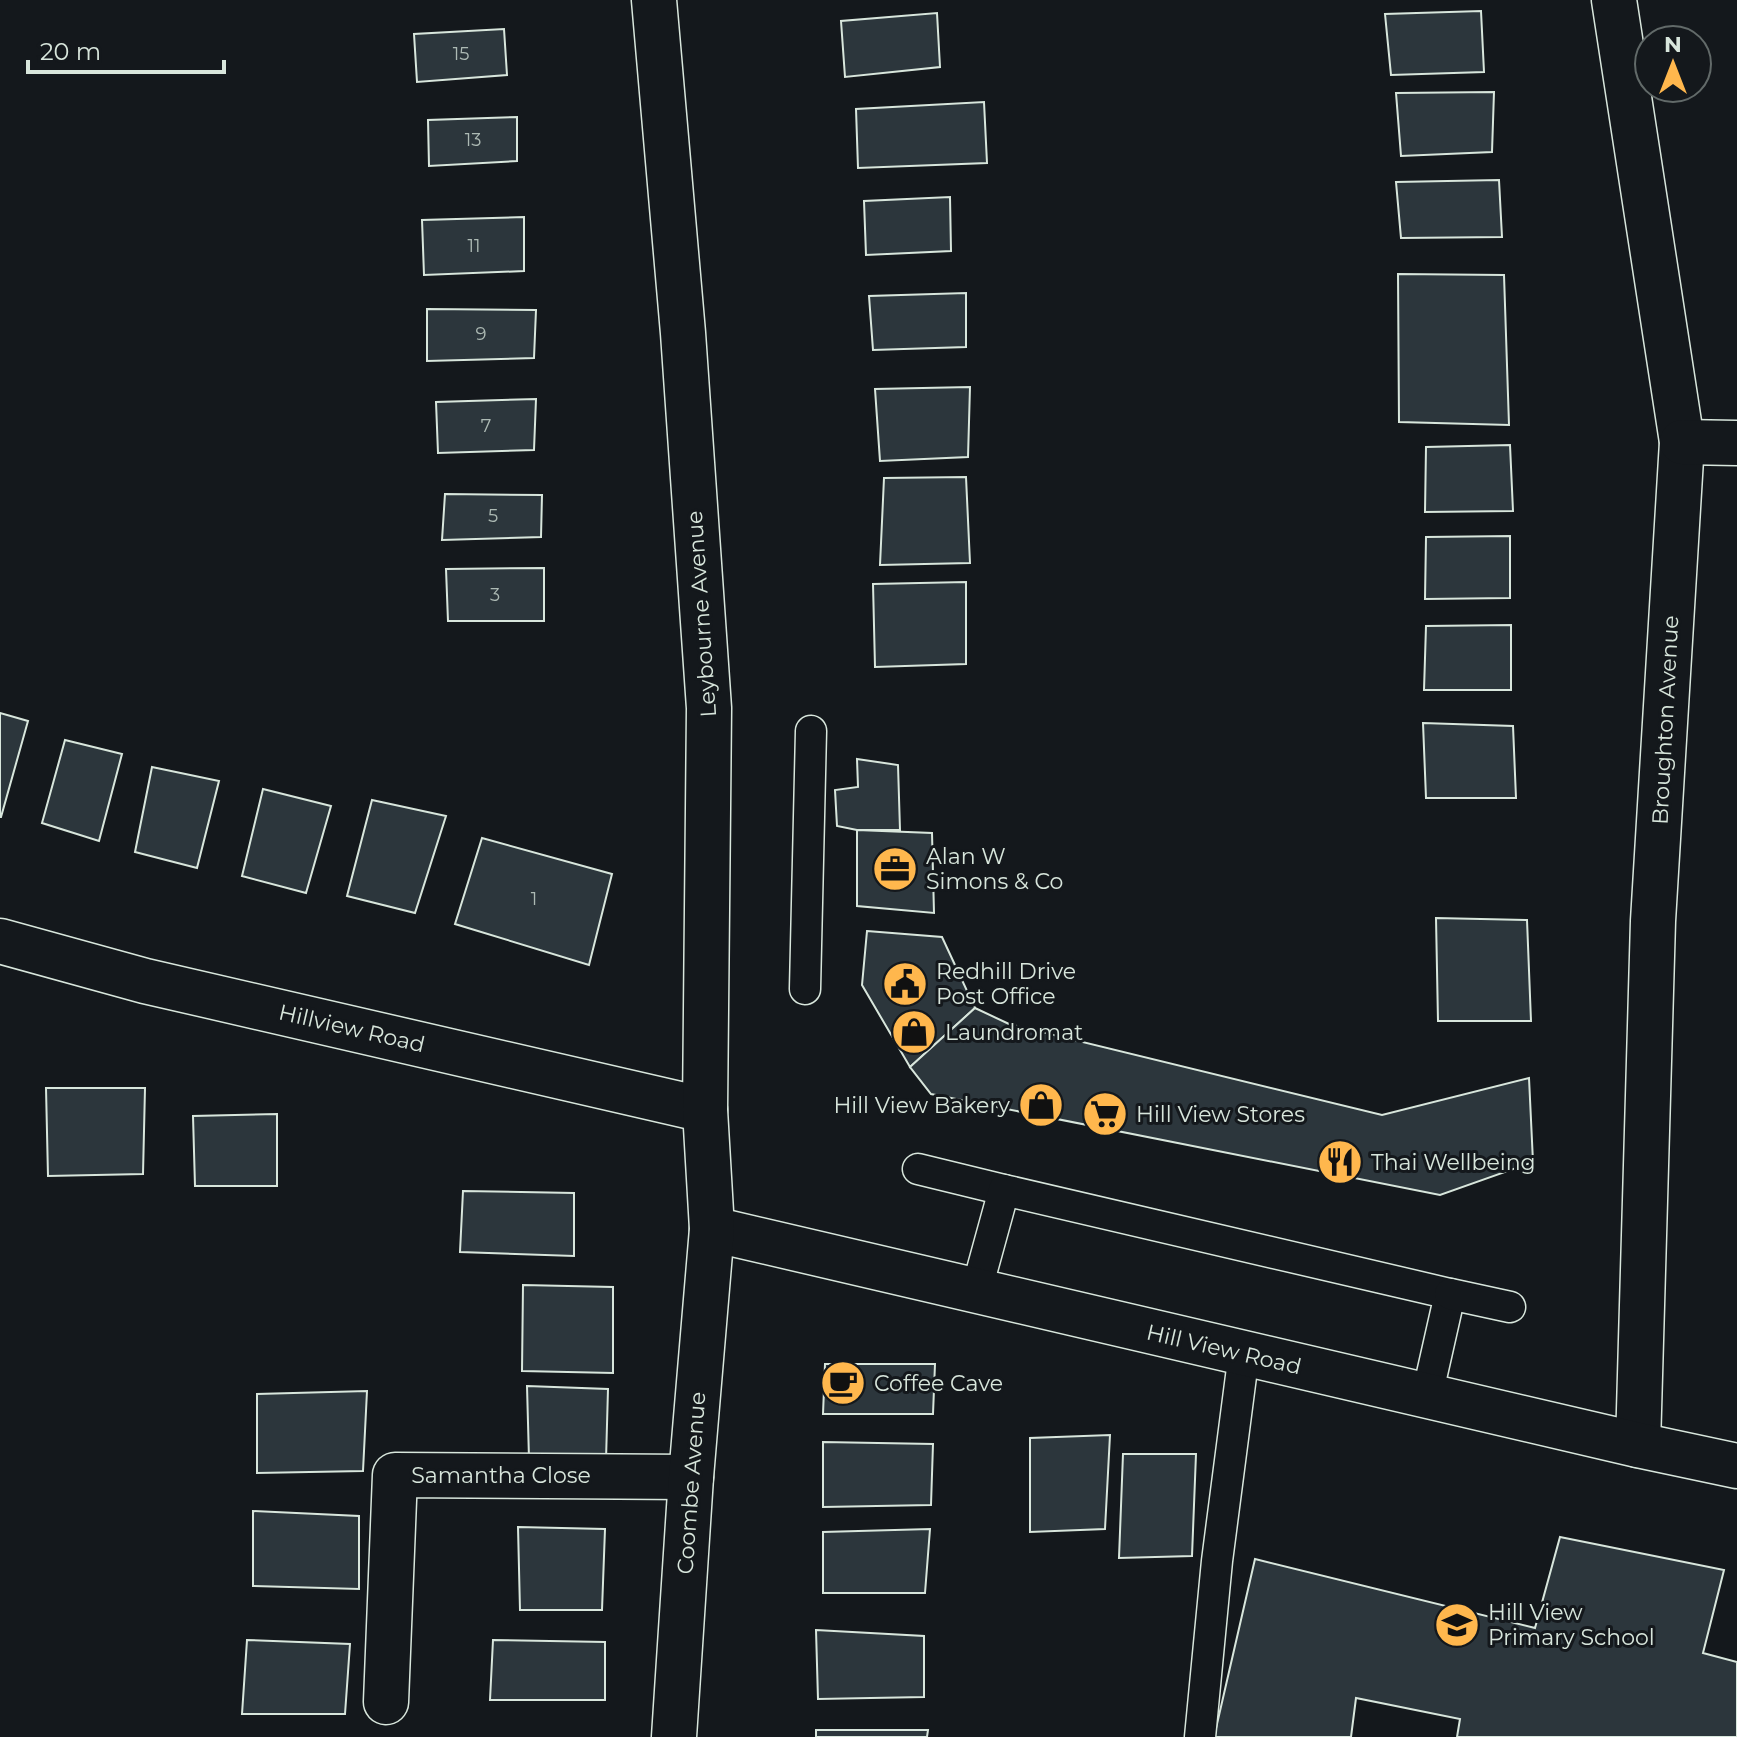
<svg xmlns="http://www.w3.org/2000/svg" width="1737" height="1737" viewBox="0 0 1737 1737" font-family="Montserrat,sans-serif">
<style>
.building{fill:#2c363c;stroke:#d8e6dc;stroke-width:2}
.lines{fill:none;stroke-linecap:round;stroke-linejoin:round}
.lane-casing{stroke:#d8e6dc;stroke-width:33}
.street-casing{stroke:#d8e6dc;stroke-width:47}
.secondary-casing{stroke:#d8e6dc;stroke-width:47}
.lane{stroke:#14181c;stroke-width:30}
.street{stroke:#14181c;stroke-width:44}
.secondary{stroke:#14181c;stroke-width:44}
.labels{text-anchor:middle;stroke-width:6;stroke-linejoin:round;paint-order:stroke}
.number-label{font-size:18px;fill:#adbab4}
.street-label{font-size:22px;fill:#d8e6dc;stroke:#14181c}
.poi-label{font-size:22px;fill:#d8e6dc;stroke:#14181c;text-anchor:start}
</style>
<rect width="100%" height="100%" fill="#14181c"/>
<g class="building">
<polygon points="1481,11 1484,72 1391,75 1385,14"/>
<polygon points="937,13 940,67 845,77 841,21"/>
<polygon points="504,29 507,75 417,82 414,34"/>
<polygon points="1494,92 1492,152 1401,156 1396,93"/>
<polygon points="984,102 987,163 858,168 856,109"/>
<polygon points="517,117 517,161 429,166 428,120"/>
<polygon points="1499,180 1502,237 1401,238 1396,182"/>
<polygon points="950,197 951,251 866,255 864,201"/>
<polygon points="524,217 524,271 424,275 422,220"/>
<polygon points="1398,274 1504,275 1509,425 1399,422"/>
<polygon points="966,293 966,347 873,350 869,296"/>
<polygon points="427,309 536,310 534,358 427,361"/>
<polygon points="970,387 968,457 880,461 875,389"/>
<polygon points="536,399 534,450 438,453 436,402"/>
<polygon points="1510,445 1513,511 1425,512 1426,447"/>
<polygon points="966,477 970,563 880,565 884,478"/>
<polygon points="445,494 542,495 541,537 442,540"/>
<polygon points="1510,536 1510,598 1425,599 1426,537"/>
<polygon points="544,568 544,621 448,621 446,569"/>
<polygon points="966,582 966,664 875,667 873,584"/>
<polygon points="1511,625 1511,690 1424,690 1426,626"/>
<polygon points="0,713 28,721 1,817 0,817"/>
<polygon points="1423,723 1513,726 1516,798 1426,798"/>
<polygon points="65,740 122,754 99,841 42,823"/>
<polygon points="857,759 898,765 900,830 857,830 837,826 835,790 858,787"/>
<polygon points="152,767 219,781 197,868 135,852"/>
<polygon points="263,789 331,806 306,893 242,876"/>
<polygon points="372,800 446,816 415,913 347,896"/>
<polygon points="857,830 932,833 934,913 857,906"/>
<polygon points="482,838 612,874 589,965 455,924"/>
<polygon points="1436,918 1527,920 1531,1021 1438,1021"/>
<polygon points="867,931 942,937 975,1008 910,1067 862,985"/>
<polygon points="975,1008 1009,1024 1382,1115 1529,1078 1533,1162 1440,1195 931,1094 910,1067"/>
<polygon points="46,1088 145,1088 143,1174 48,1176"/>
<polygon points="277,1114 277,1186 195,1186 193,1116"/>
<polygon points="463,1191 574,1193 574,1256 460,1252"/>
<polygon points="523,1285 613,1287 613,1373 522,1371"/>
<polygon points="825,1364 935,1364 933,1414 823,1414"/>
<polygon points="527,1386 608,1389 606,1460 529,1459"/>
<polygon points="367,1391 363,1471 257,1473 257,1394"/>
<polygon points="1110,1435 1105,1529 1030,1532 1030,1438"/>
<polygon points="823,1442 933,1444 931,1505 823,1507"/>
<polygon points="1123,1454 1196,1454 1192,1556 1119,1558"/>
<polygon points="253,1511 359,1516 359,1589 253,1586"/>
<polygon points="518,1527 605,1529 602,1610 520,1610"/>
<polygon points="930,1529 925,1593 823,1593 823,1532"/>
<polygon points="1560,1537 1724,1570 1703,1653 1737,1662 1737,1737 1457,1737 1460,1719 1356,1698 1351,1737 1214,1737 1255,1559 1535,1628"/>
<polygon points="816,1630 924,1636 924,1697 818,1699"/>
<polygon points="247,1640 350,1644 345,1714 242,1714"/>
<polygon points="493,1640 605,1642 605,1700 490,1700"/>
<polygon points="816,1730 928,1730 927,1737 816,1737"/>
</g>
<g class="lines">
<g class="lane-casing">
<g id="lane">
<polyline points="805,989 811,731"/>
<polyline points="918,1169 1004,1190"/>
<polyline points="976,1292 1004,1190 1450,1294 1427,1396"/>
<polyline points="1450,1294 1510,1307"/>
<polyline points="1200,1737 1217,1561 1244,1353"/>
</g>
</g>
<g class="street-casing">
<g id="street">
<polyline points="1614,0 1682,442 1653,921 1638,1445"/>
<polyline points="1682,442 1737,443"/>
<polyline points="0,941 145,981 705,1110"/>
<polyline points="712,1229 1638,1445 1737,1466"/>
<polyline points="386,1702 395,1475 691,1477"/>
</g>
</g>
<g class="secondary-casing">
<polyline id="secondary" points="654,0 683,333 709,708 705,1110 712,1229 691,1477 674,1737"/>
</g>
<use href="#lane" class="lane"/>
<use href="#street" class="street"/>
<use href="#secondary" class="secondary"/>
</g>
<defs>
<g id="office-disc" transform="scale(2.3)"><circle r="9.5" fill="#ffb74d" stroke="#14181c"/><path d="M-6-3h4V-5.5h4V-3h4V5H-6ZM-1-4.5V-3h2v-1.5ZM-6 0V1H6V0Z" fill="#111"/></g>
<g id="civic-disc" transform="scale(2.3)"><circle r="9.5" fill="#ffb74d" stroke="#14181c"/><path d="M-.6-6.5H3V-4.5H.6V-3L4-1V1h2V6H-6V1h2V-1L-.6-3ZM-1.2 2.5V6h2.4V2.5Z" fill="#111"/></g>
<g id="shop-disc" transform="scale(2.3)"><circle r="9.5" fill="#ffb74d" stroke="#14181c"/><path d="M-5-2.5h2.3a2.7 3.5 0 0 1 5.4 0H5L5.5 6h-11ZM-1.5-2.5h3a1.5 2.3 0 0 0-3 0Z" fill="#111"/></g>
<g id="supermarket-disc" transform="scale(2.3)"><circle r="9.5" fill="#ffb74d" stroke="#14181c"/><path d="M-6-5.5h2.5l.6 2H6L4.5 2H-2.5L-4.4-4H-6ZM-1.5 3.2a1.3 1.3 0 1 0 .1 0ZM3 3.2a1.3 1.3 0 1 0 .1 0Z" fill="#111"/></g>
<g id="restaurant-disc" transform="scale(2.3)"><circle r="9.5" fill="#ffb74d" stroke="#14181c"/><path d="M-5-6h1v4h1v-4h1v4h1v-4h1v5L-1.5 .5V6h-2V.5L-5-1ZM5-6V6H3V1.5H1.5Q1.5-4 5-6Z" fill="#111"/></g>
<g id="cafe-disc" transform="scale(2.3)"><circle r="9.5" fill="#ffb74d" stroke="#14181c"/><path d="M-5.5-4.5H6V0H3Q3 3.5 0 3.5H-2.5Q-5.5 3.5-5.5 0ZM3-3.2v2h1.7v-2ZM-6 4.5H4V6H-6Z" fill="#111"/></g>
<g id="school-disc" transform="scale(2.3)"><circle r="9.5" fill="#ffb74d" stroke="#14181c"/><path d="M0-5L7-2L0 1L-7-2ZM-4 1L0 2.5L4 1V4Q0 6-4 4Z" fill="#111"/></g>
</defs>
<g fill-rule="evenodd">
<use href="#office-disc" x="895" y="869"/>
<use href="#civic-disc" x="905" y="984"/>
<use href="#shop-disc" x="914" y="1032"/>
<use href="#shop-disc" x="1041" y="1105"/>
<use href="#supermarket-disc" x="1105" y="1114"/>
<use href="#restaurant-disc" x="1340" y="1162"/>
<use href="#cafe-disc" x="843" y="1383"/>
<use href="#school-disc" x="1457" y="1625"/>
</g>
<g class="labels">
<g class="number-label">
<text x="461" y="60">15</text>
<text x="473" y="146">13</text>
<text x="474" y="252">11</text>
<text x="481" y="340">9</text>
<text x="486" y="432">7</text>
<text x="493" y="522">5</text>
<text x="495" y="601">3</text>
<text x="534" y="905">1</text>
</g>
<g class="street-label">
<text transform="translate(701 614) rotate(-94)" y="8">Leybourne Avenue</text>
<text transform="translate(1665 720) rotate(-87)" y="8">Broughton Avenue</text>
<text transform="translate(352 1028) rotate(13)" y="8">Hillview Road</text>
<text transform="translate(1224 1349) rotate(13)" y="8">Hill View Road</text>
<text x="501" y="1483">Samantha Close</text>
<text transform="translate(691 1483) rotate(-86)" y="8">Coombe Avenue</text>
</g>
<g class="poi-label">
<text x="926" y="864">Alan W<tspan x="926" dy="25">Simons &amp; Co</tspan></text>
<text x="936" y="979">Redhill Drive<tspan x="936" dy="25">Post Office</tspan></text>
<text x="945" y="1040">Laundromat</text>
<text x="1010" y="1113" text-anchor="end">Hill View Bakery</text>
<text x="1136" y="1122">Hill View Stores</text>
<text x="1371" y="1170">Thai Wellbeing</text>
<text x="874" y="1391">Coffee Cave</text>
<text x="1488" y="1620">Hill View<tspan x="1488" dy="25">Primary School</tspan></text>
</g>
</g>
<g transform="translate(1673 64)"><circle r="38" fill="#14181c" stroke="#626a69" stroke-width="2"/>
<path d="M0-6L14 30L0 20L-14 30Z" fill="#ffb74d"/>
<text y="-12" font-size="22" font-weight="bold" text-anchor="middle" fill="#d8e6dc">N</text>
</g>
<path d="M28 60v12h196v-12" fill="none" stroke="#d8e6dc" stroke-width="4"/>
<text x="40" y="60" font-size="24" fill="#d8e6dc" stroke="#14181c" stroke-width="6" paint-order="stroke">20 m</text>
</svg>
